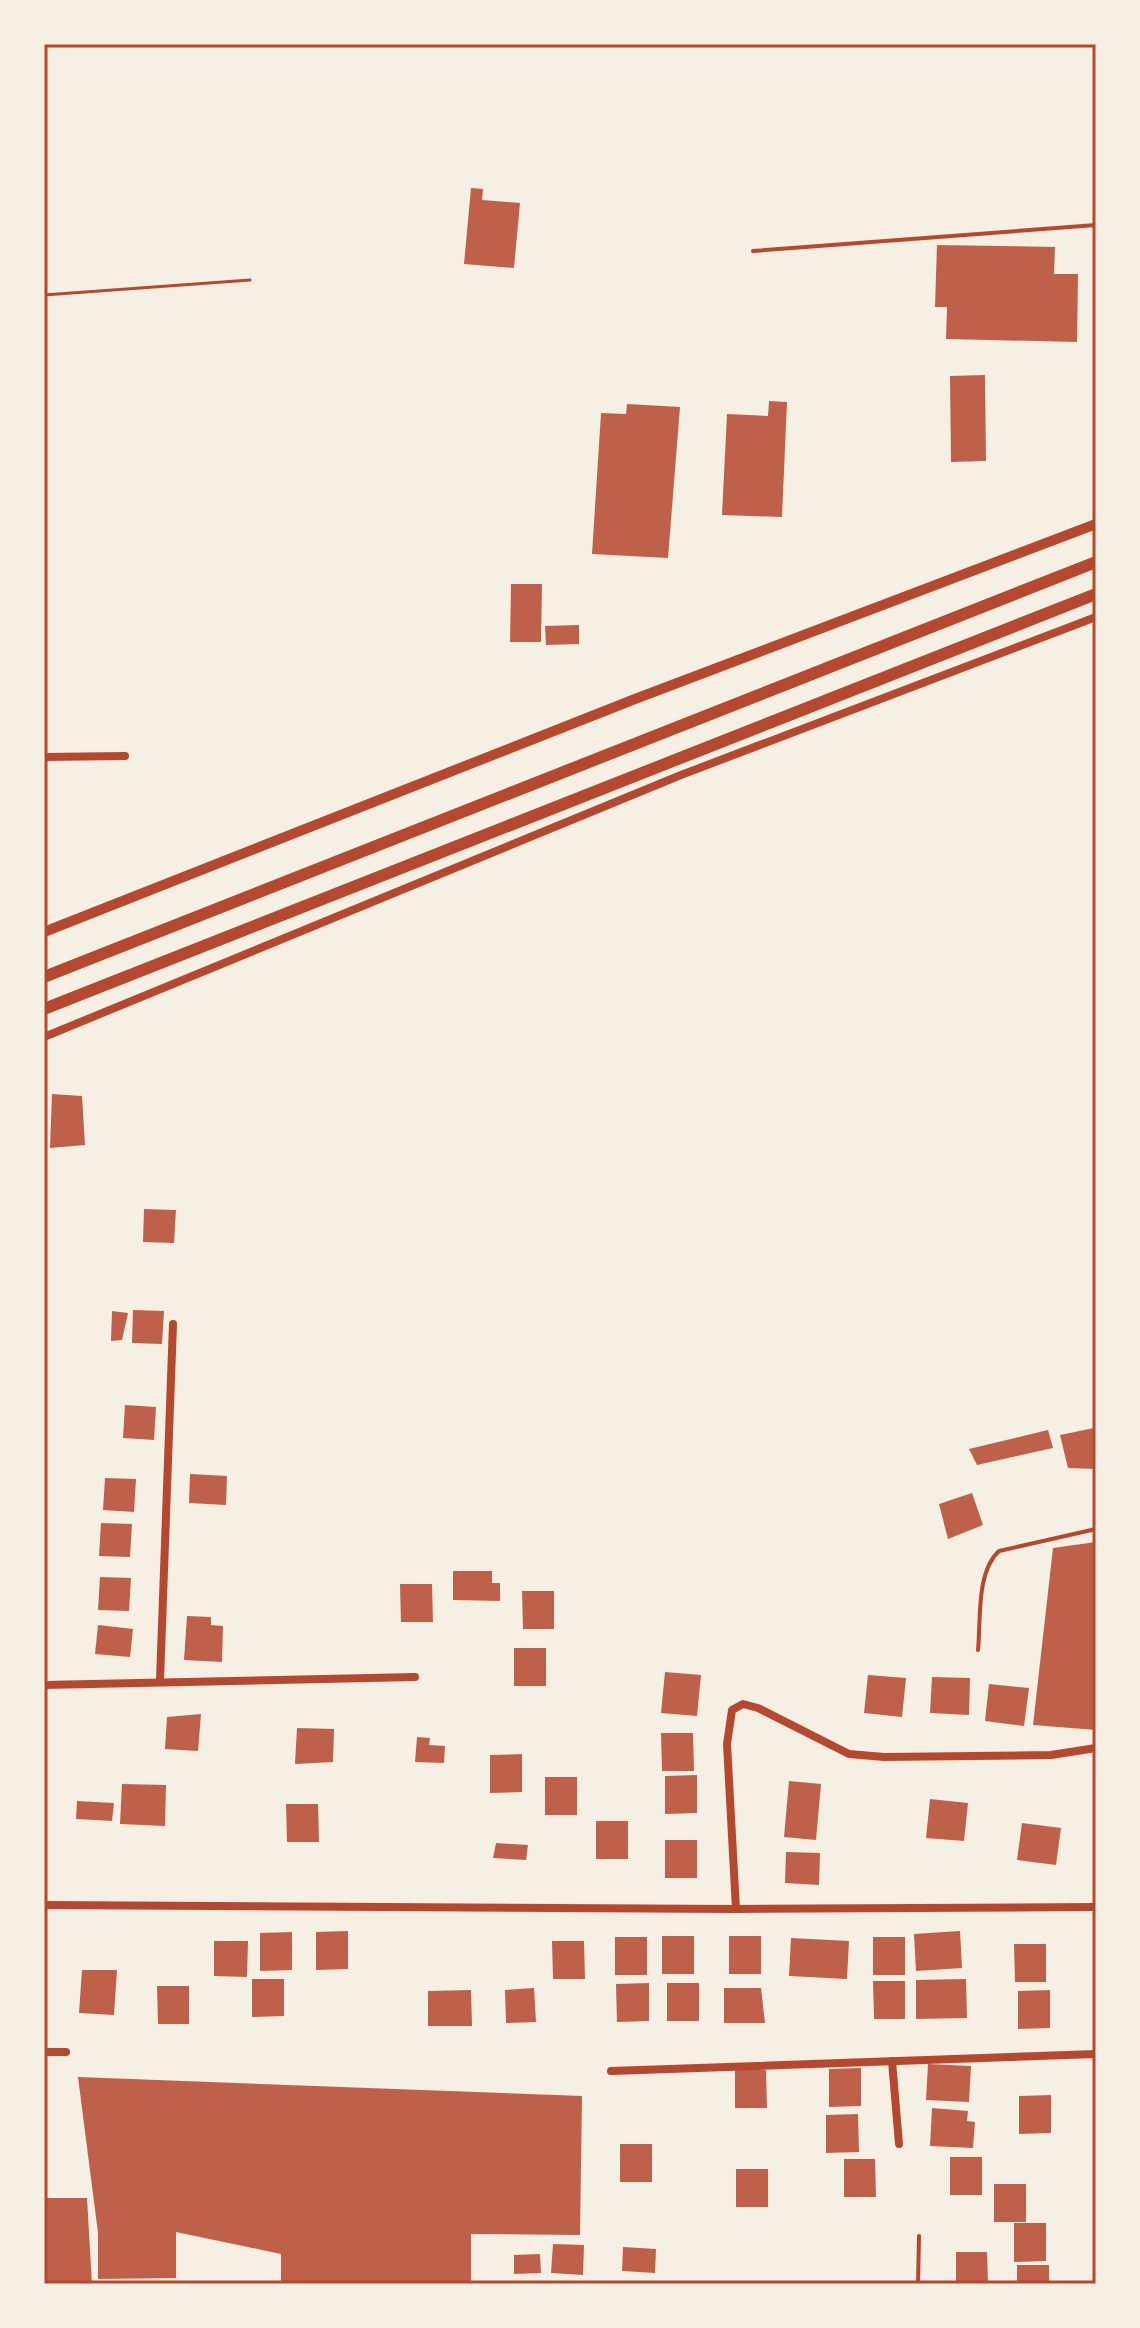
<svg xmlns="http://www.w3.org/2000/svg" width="1140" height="2328" viewBox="0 0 1140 2328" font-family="'Playfair Display',serif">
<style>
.building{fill:#bf614a}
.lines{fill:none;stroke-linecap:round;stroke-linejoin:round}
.path{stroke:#b5482f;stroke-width:3}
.service{stroke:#b5482f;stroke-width:4}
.minor{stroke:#b5482f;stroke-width:8}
.tertiary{stroke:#b5482f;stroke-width:10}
.trunk{stroke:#b5482f;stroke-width:12}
.neatline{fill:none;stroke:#b5482f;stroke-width:3}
</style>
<rect width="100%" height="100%" fill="#f6efe4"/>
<g class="building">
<polygon points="471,188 483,189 482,200 520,203 514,268 464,264"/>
<polygon points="937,245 1055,247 1054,274 1078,274 1077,342 946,339 947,307 935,307"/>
<polygon points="985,375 986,461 951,462 950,376"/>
<polygon points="769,401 787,402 782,517 722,515 727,414 768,416"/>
<polygon points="627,404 680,407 668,558 592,554 601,413 626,414"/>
<polygon points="511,584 542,584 541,642 510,642"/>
<polygon points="579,625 579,644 546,645 545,626"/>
<polygon points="52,1094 82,1096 85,1145 50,1148"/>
<polygon points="144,1209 176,1210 174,1243 143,1242"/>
<polygon points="133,1310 164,1311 162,1344 132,1343"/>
<polygon points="112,1311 128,1313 122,1340 111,1341"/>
<polygon points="125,1405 156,1407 154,1440 123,1438"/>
<polygon points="1094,1428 1096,1469 1068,1468 1060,1435"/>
<polygon points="1048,1430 1053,1448 977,1465 969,1449"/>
<polygon points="190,1474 227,1476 226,1505 189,1503"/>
<polygon points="105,1478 136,1479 134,1512 103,1510"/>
<polygon points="972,1493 983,1525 948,1539 939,1504"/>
<polygon points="101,1523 132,1524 130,1557 99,1556"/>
<polygon points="1096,1542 1096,1730 1033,1725 1053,1548"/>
<polygon points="453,1571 492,1571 492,1583 500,1583 500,1601 453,1600"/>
<polygon points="100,1577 131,1578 129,1611 98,1610"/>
<polygon points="400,1584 432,1584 433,1622 401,1622"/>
<polygon points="522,1591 554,1591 554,1629 523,1629"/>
<polygon points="187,1616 211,1617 211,1625 223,1626 222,1662 184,1660"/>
<polygon points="98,1625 133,1629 130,1657 95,1654"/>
<rect x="514" y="1648" width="32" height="38"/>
<polygon points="665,1672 701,1675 697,1716 661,1713"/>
<polygon points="868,1675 906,1678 902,1717 864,1713"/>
<polygon points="932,1677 970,1678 969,1715 930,1713"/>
<polygon points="989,1684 1029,1688 1024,1726 985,1721"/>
<polygon points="201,1714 198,1751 165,1749 167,1717"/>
<polygon points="297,1728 334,1729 333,1762 295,1764"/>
<polygon points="661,1733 693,1733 694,1771 662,1771"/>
<polygon points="417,1737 430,1738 429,1745 445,1746 444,1763 415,1762"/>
<polygon points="522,1754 522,1792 490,1793 490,1755"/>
<polygon points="697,1775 697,1813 665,1814 665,1776"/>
<rect x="545" y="1777" width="32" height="38"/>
<polygon points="789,1781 821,1784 816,1840 784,1837"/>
<polygon points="122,1784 166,1785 165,1826 120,1824"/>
<polygon points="930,1799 968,1803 964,1841 926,1838"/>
<polygon points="77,1801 114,1803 112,1821 76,1819"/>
<polygon points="286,1804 318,1804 319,1842 287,1842"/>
<rect x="596" y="1821" width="32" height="38"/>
<polygon points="1022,1823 1061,1828 1056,1865 1017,1860"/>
<rect x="665" y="1840" width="32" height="38"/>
<polygon points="496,1843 528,1845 526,1860 493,1858"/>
<polygon points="786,1852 820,1853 819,1885 785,1883"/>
<polygon points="348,1931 348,1969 316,1970 316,1932"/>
<polygon points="960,1931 962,1968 916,1971 914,1934"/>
<polygon points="292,1932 292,1970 260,1971 260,1933"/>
<rect x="662" y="1936" width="32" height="38"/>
<rect x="729" y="1936" width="32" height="38"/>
<rect x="615" y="1937" width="32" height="38"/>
<rect x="873" y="1937" width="32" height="38"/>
<polygon points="791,1938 849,1941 847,1979 789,1976"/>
<polygon points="214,1941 248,1941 247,1977 214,1976"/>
<polygon points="552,1941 584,1941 585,1979 553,1979"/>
<polygon points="1014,1944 1046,1944 1046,1982 1015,1982"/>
<polygon points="82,1970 117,1970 114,2015 79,2013"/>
<polygon points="252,1979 284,1979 284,2016 252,2017"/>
<polygon points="966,1979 967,2018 916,2019 916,1980"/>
<polygon points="873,1981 905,1981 905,2019 874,2019"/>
<polygon points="649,1983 649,2021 617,2022 616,1984"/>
<rect x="667" y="1983" width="32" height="38"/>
<polygon points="157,1986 189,1986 189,2024 158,2024"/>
<polygon points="534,1988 536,2022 506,2023 505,1990"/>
<polygon points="724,1988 761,1988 765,2023 724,2023"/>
<polygon points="471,1990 472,2026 428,2026 428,1991"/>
<polygon points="1050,1990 1050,2028 1018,2029 1018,1991"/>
<polygon points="928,2064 971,2066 969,2102 926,2100"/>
<polygon points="861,2068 861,2106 829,2107 829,2069"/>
<polygon points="735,2070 766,2070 767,2108 735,2108"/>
<polygon points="78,2077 582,2096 580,2235 471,2234 471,2284 281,2284 281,2254 176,2232 176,2278 98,2279 98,2233"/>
<polygon points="1051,2095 1051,2133 1019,2134 1019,2096"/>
<polygon points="932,2108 968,2111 967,2121 975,2122 973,2148 930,2146"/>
<polygon points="858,2114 859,2152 826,2153 826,2115"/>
<rect x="620" y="2144" width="32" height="38"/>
<rect x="950" y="2157" width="32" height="38"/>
<polygon points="844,2159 875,2159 876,2197 844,2197"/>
<rect x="736" y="2169" width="32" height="38"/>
<rect x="994" y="2184" width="32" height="38"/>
<polygon points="44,2198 87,2198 92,2284 44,2284"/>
<polygon points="1014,2223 1046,2223 1046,2261 1014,2262"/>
<polygon points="553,2244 584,2245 583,2275 551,2273"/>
<polygon points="623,2247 656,2249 655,2273 622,2271"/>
<polygon points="956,2252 987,2252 988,2284 956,2284"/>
<polygon points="540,2254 541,2273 514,2274 514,2255"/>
<rect x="1017" y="2265" width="32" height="19"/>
</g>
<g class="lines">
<polyline class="path" points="44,295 250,280"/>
<g class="service">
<polyline points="753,251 1096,225"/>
<path d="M978 1650C981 1620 976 1572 999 1551L1096 1529"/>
<polyline points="918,2284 919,2236"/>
</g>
<g class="minor">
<polyline points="44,757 125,756"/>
<polyline points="44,1037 681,775 1096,617"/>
<polyline points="160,1680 173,1324"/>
<polyline points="44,1685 415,1677"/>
<polyline points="44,1905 736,1909 1096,1907"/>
<polyline points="736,1909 727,1744 732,1710 743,1704 758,1708 849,1754 884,1757 1051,1755 1096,1748"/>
<polyline points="44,2052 66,2052"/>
<polyline points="892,2061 899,2144"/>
<polyline points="611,2071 1096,2054"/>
</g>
<polyline class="tertiary" points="44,932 635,699 1096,524"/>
<g class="trunk">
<polyline points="44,977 1096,562"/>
<polyline points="44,1009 1096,594"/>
</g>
</g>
<rect width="1140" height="2328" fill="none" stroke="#f6efe4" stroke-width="92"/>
<rect x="46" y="46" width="1048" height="2236" class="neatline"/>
</svg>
